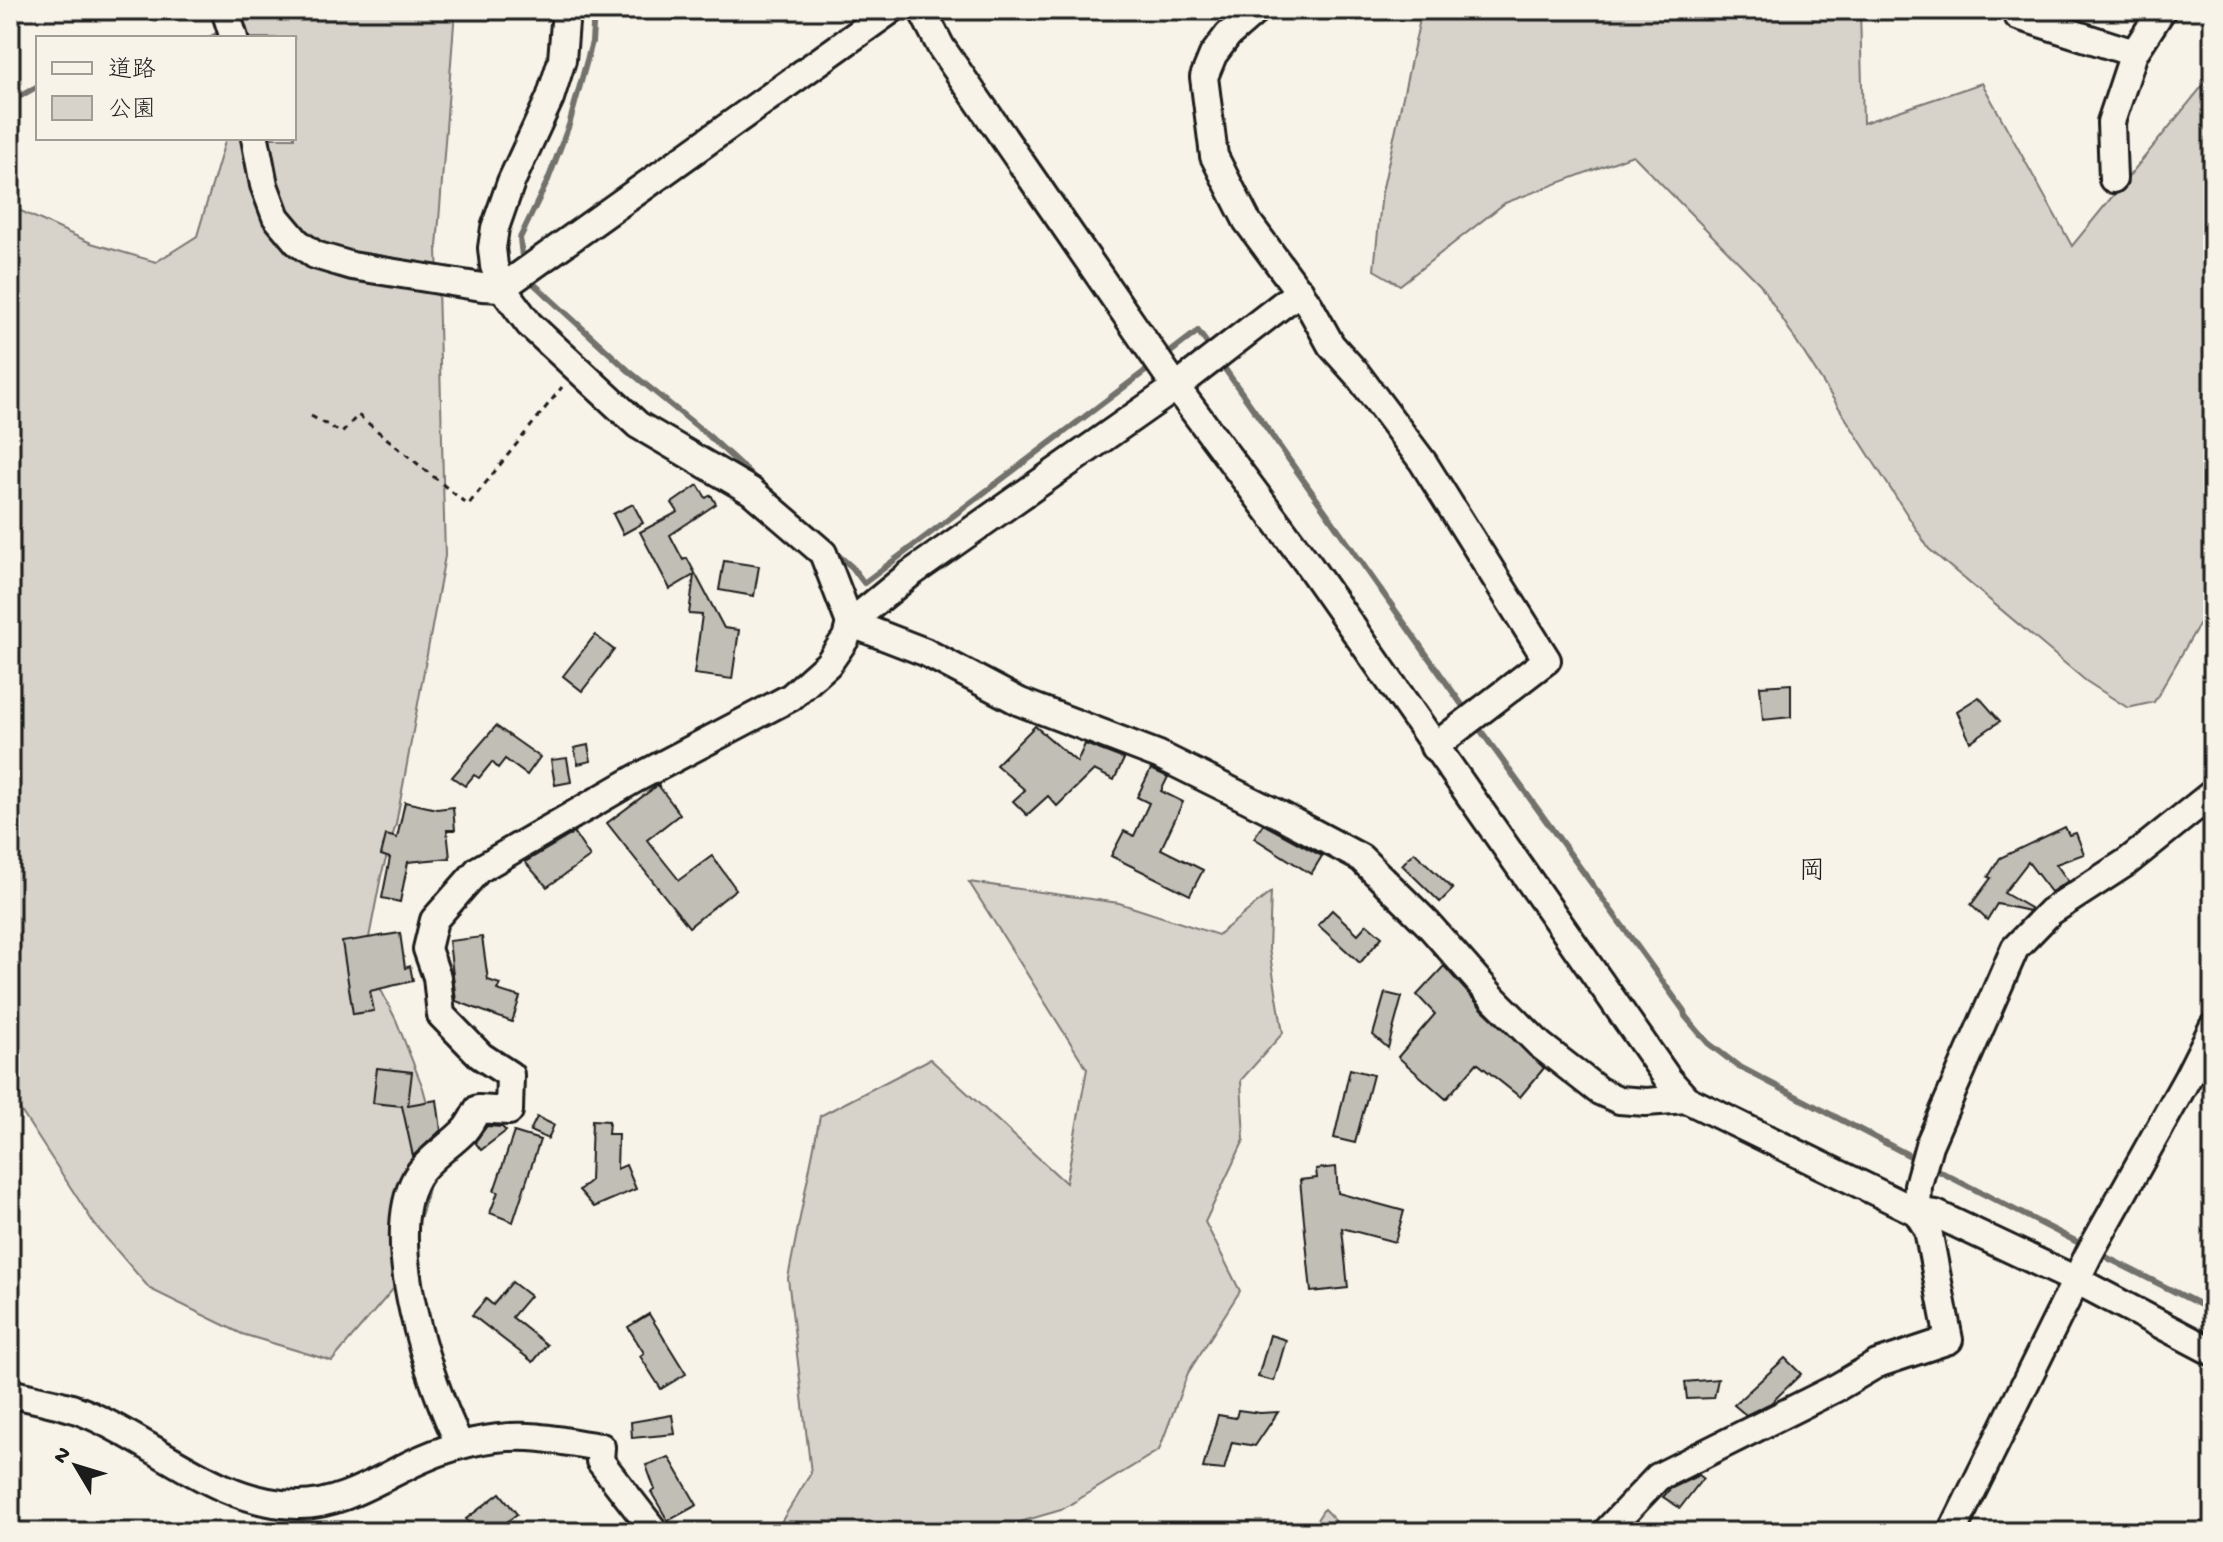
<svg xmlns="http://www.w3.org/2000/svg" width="2223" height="1542" viewBox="0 0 2223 1542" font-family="'Gochi Hand','Klee One',sans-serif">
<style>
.green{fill:#d7d3cb;stroke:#7a7874;stroke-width:2}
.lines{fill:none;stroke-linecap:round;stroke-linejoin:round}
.stream{stroke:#72716c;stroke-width:6}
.building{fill:#c0beb5;stroke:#1c1c1c;stroke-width:2}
.minor-casing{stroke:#1c1c1c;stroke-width:32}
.path{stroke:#1c1c1c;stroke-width:3;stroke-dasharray:6 6;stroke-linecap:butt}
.minor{stroke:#f7f3e8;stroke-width:26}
.labels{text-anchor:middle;stroke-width:6;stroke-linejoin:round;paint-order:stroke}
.quarter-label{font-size:26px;fill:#1c1c1c;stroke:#f7f3e8}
</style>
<rect width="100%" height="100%" fill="#f7f3e8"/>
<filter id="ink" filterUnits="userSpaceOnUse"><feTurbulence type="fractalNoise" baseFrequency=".0125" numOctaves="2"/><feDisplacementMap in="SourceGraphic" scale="16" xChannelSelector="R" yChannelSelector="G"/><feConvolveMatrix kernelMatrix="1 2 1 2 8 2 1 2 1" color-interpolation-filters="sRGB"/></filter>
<g filter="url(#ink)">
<g class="green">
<polygon points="242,10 455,10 437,247 445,556 396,824 381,876 365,958 396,1020 423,1088 438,1143 423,1210 394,1288 332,1361 242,1334 150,1289 95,1225 10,1094 10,206 91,243 156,262 197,236 226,138 294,138 294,38 248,38"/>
<polygon points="1422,10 1860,10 1863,123 1982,83 2072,246 2213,73 2213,600 2154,702 2128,708 2086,681 1929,549 1760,284 1633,155 1505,203 1400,285 1374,270 1382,192"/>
<polygon points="969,882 1119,903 1218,935 1271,892 1269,949 1283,1033 1241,1080 1244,1140 1205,1222 1240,1291 1188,1373 1159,1450 1061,1510 1006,1526 1013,1532 775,1532 811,1473 788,1278 820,1116 930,1059 1066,1183 1087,1069"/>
<polygon points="1324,1509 1346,1532 1309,1532"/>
</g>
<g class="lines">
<g class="stream">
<polyline points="237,21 246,10"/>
<polyline points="211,38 225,30"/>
<polyline points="10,102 38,86"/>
<polyline points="523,266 520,238 548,180 569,125 592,42 594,10"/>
<polyline points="529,276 534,284 629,371 709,436 758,481"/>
<polyline points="1164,357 1198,331 1211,349"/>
<polyline points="1220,362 1467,712"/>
<polyline points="831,549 852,567 864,583 1152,366"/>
<polyline points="1476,724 1684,1011 1685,1016 1708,1043 1738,1066 1918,1160"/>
<polyline points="1931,1167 2085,1246"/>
<polyline points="2098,1253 2213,1311"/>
</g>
</g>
<g class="building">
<polygon points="698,485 706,498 711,495 716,504 670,535 683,560 687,558 724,628 739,630 732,679 694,674 702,615 689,614 694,575 670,589 640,532 678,512 672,503"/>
<polygon points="633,504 643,523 623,534 613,514"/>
<polygon points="724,561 759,566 754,596 719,590"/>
<polygon points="595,635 614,650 582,691 563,676"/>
<polygon points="1791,684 1791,717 1763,720 1760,686"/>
<polygon points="1979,697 2000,721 1970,742 1957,711"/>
<polygon points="496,726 540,757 527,775 505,759 498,768 492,762 479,778 474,775 465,786 452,777"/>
<polygon points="1035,726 1077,762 1085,744 1124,759 1114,780 1094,770 1057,806 1048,796 1027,815 1013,801 1025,790 996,765"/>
<polygon points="588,745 591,761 578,764 574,748"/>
<polygon points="567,758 571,782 555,785 551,760"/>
<polygon points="1151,769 1168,777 1161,791 1183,802 1161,849 1203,870 1190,895 1111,856 1124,831 1134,836 1149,803 1137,797"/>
<polygon points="658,785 680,814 647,840 679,880 712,856 736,889 689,927 607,823"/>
<polygon points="405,802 437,809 453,807 455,830 447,830 450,858 408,862 400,902 382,898 390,858 381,855 386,835 397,838"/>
<polygon points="1263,824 1322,856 1311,874 1254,838"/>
<polygon points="2065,827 2069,835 2076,833 2084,854 2056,864 2068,881 2051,892 2028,862 2004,893 2030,908 2029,911 1997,904 1987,920 1971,905 1991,878 1988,877 2000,858"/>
<polygon points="574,833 590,857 547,887 525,862"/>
<polygon points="1414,852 1453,889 1440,902 1402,865"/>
<polygon points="1332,910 1358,934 1367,924 1382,937 1360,963 1318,925"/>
<polygon points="400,933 405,968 410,966 413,981 370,991 374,1011 353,1014 342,942"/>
<polygon points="482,937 488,980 500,984 497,990 520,997 512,1022 456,1001 449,941"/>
<polygon points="1444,966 1483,1010 1544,1068 1520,1097 1477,1063 1446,1099 1398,1057 1435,1014 1417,995"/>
<polygon points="1385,993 1402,997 1388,1048 1373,1035"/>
<polygon points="377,1068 412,1072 408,1105 437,1100 441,1130 413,1156 402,1106 373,1103"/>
<polygon points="1350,1069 1373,1075 1355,1143 1334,1138"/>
<polygon points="537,1117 554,1125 548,1139 530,1131"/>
<polygon points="592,1120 609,1121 608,1134 618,1134 617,1169 626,1165 636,1189 594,1207 579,1190 590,1181"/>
<polygon points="487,1126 502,1127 506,1131 481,1150 475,1142"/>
<polygon points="514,1132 540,1140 513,1222 490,1213 498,1192 494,1191"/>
<polygon points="1336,1167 1338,1193 1404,1211 1395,1242 1342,1228 1348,1288 1311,1292 1300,1180 1317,1178 1316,1169"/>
<polygon points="512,1282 530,1296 512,1317 547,1345 533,1362 472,1315 486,1299 493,1305"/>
<polygon points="649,1314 686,1374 661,1389 640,1356 644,1353 628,1327"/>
<polygon points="1270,1335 1286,1340 1274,1381 1258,1377"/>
<polygon points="1785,1358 1801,1374 1771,1403 1746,1415 1734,1405"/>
<polygon points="1718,1379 1714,1398 1687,1399 1685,1382"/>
<polygon points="1238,1410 1260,1413 1278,1412 1255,1446 1232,1442 1224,1470 1203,1468 1218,1415 1236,1418"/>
<polygon points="672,1415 675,1434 632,1438 631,1422"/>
<polygon points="669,1457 697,1505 668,1521 651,1492 655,1490 646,1465"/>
<polygon points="1699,1475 1703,1478 1680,1508 1663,1497 1670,1489"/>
<polygon points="500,1493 517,1514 508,1521 511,1524 501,1532 476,1532 466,1519"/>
</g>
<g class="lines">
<g class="minor-casing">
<g id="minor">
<polyline points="225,10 234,38"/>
<polyline points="566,10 562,60 550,98 511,182 495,228 492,248 494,266 502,288 529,324 638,425 751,491 823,553 850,623 925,652 1020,702 1159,755 1280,815 1361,858 1428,924 1494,999 1540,1045 1599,1091 1619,1100 1646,1102 1686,1099"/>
<polyline points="922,10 941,47 1176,387 1308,564 1668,1079 1686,1099 1917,1212 1936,1214 2076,1280 2213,1352"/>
<polyline points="1252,10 1251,15 1228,35 1213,55 1204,77 1214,156 1247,221 1309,305 1331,345 1357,374 1423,462 1547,660 1434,747"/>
<polyline points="2018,16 2134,53 2162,10"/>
<polyline points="255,138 264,185 276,217 297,242 315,255 352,266 482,287 502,288 891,10"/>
<polyline points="2113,179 2111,122 2134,53"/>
<path d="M10 1393C37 1400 67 1404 92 1416 159 1446 220 1504 297 1505 342 1506 383 1476 422 1459 454 1445 493 1435 529 1437 553 1438 577 1444 601 1447L600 1461 655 1532"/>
<path d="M460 1445C430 1384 381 1241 416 1178 427 1159 450 1146 465 1130 470 1124 474 1116 478 1109L509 1111 510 1075 481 1056 441 1015 437 977 427 949 434 920 478 870 635 779 791 697 828 664 846 638 850 623 910 574 1176 387 1300 291"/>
<polyline points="1606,1532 1658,1477 1836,1388 1877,1364 1949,1340 1928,1230 1917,1212 1918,1185 1929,1145 2015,948 2050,912 2127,862 2213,793"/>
<polyline points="1952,1532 2089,1254 2188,1077 2213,1027"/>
</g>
</g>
<polyline class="path" points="311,416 342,433 358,415 468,505 562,387"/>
<use href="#minor" class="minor"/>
</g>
</g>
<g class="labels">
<g class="quarter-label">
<text x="1812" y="878">岡</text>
</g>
</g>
<rect width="2223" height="1542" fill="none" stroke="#f7f3e8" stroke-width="40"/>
<rect x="20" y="20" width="2183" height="1502" fill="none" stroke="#1c1c1c" stroke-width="3" filter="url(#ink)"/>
<rect x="36" y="36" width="260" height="104" fill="#f7f3e8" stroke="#9f9d96" stroke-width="2"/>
<rect x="52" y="62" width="40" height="12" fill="#f7f3e8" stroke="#9f9d96" stroke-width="2"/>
<text x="108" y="76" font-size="24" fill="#1c1c1c">道路</text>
<rect x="52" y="96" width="40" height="24" fill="#d7d3cb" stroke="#9f9d96" stroke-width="2"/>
<text x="108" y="116" font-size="24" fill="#1c1c1c">公園</text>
<g transform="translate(76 1466) rotate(308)" stroke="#f7f3e8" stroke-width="6" paint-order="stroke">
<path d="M0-6L14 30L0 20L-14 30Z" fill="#1c1c1c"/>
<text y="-12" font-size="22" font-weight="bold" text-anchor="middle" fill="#1c1c1c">N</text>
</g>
</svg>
